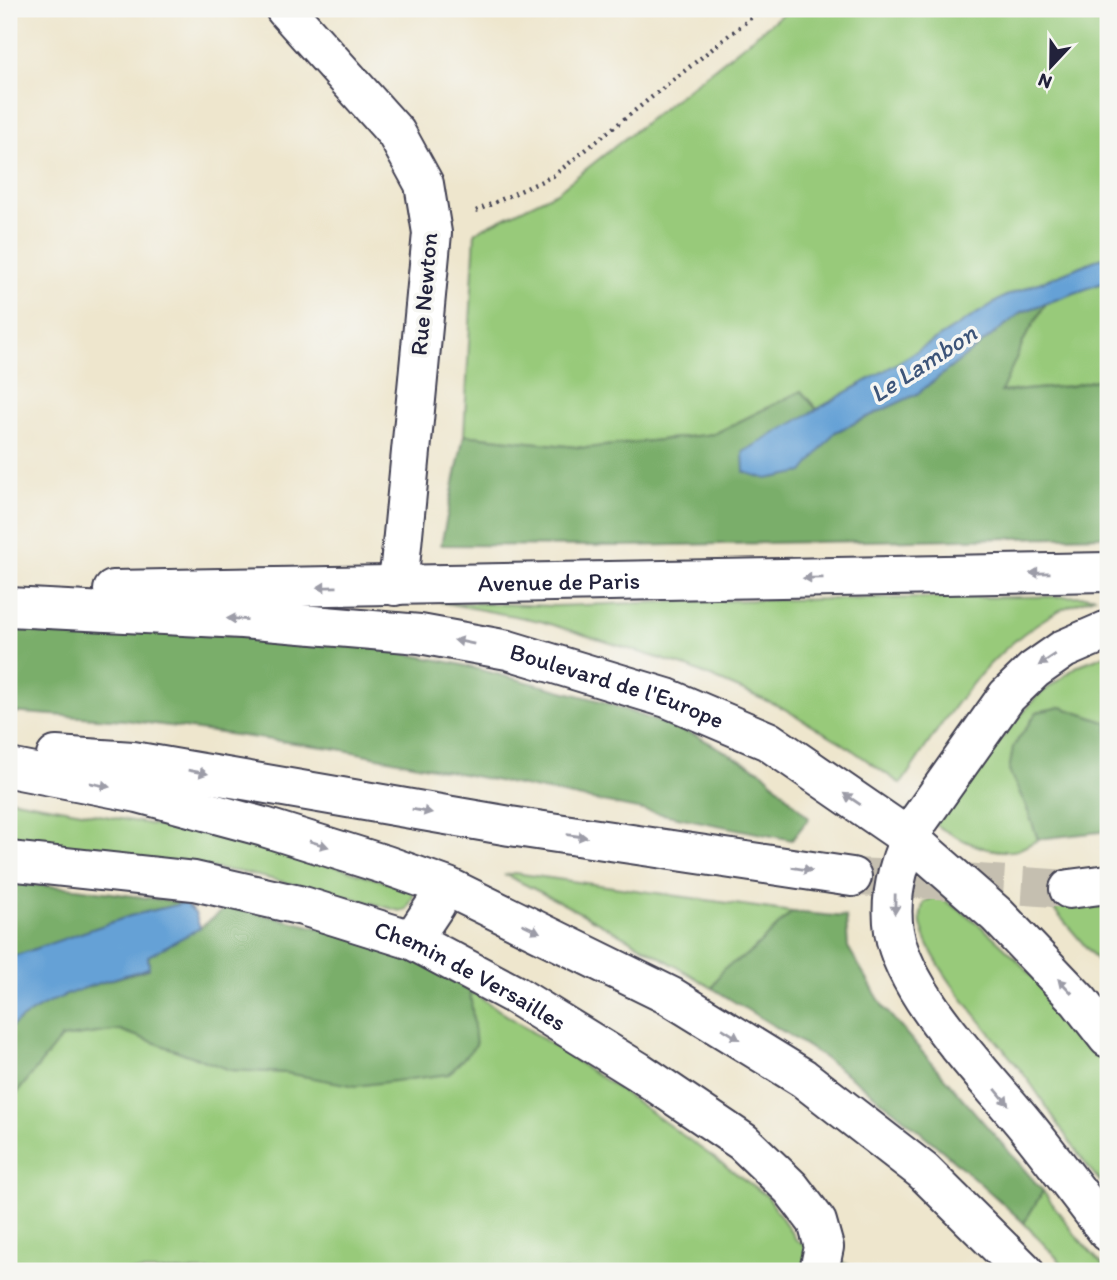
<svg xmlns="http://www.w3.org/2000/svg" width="1117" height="1280" viewBox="0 0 1117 1280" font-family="Itim,sans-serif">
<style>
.green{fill:#98ca7a;stroke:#5d765a;stroke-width:2}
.forest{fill:#7aae6a;stroke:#4e6852;stroke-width:2}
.water{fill:#65a1d6;stroke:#446288;stroke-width:2}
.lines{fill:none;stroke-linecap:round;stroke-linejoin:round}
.major-tunnel{stroke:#c5bfb0;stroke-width:38;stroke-dasharray:38 19;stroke-linecap:butt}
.minor-casing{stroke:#413f51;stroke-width:42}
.major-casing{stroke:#413f51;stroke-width:42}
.path{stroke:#413f51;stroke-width:4.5;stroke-dasharray:2 5;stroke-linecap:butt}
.minor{stroke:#fff;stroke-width:38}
.major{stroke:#fff;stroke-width:38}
.oneway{fill:#9c9ca7}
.labels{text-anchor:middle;stroke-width:7;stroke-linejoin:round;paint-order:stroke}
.street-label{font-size:24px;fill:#22223b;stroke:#f6f6f2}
.water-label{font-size:26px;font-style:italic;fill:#3d5579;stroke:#f6f6f2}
</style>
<rect width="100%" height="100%" fill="#f6f6f2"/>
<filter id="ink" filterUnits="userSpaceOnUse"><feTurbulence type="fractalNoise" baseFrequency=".0143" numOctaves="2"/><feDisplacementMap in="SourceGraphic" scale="14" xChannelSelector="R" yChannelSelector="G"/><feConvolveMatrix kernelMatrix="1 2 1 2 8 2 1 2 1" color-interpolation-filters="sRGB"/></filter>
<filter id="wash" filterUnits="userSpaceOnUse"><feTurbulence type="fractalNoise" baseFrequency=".00686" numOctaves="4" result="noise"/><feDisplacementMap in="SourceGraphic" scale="28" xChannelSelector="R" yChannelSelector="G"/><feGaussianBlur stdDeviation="1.57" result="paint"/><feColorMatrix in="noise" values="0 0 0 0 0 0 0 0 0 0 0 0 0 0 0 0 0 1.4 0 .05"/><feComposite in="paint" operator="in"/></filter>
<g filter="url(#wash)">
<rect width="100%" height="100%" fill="#eee6cd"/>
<g class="green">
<polygon points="789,9 1108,9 1108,255 1004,297 896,364 817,409 801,391 714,434 586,448 464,435 475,232 557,192"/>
<polygon points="1108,281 1108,377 1071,386 1000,392 1025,338 1046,303"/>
<path d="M1096 596C1082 602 1065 606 1051 615 983 655 944 720 901 784L842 743 781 707 690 668 540 621 440 602 555 606 692 601Z"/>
<path d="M1108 654V723L1061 707 1037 712 1013 747 1026 806 1038 840C1030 843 1020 851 1012 851 983 853 955 837 932 823L1036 697 1079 665Z"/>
<polygon points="9,799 267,845 413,890 413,897 407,909 400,911 353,898 241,872 9,844"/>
<path d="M514 873 792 912 750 953 723 969 712 988C645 946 577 910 506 875Z"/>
<path d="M936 896C999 927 1061 1010 1108 1063V1190C1076 1157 1054 1115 1026 1077 996 1037 934 974 922 928 919 919 921 910 924 902Z"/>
<polygon points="1051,906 1108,906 1108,973"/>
<polygon points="470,991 620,1090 767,1196 797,1241 860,1271 9,1271 9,1103 61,1038 120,1030 230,1070 286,1073"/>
<polygon points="1043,1191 1077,1237 1108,1271 1069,1271 1024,1223"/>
</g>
<g class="forest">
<polygon points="1046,303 1025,338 1001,392 1071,386 1108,377 1108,536 625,546 441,545 464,435 586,448 714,434 801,391 836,432 917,394 1022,312"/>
<polygon points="135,627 358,644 458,664 601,701 697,736 763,772 809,818 792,840 338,749 125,720 9,712 9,629"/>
<polygon points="1061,707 1108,723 1108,831 1038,839 1026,806 1009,771 1013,747 1037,712"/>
<polygon points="9,883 76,888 184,903 130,916 15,956 9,962"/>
<path d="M228 906 327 930 411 957 470 991 476 1045 449 1074 356 1086 286 1073 230 1070 120 1030 61 1038 9 1103V1029C43 997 104 981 149 969L148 956 200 928Z"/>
<path d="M792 912 846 917 848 947 884 1008 1043 1191 1024 1223C961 1165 896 1109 826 1059 789 1034 750 1012 712 988L723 969 750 953Z"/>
</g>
<g class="water">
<polygon points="1108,255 1108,281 1022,312 917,394 835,432 803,472 767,479 744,472 743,452 896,364 1004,297"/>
<path d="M184 903 195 913 200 928 148 956 149 968C105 981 43 997 9 1029V962L14 956 130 916Z"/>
</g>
</g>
<g filter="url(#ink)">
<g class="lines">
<polyline class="major-tunnel" points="852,877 934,880 1069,889"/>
<g class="minor-casing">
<g id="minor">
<polyline points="285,9 396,133 424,184 432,233 400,566 395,586"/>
<path id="s1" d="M9 861 194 881 303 906 412 940 515 995 638 1071 743 1142 791 1188 817 1222 824 1247 819 1271"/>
<polyline points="412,940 436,904"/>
</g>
</g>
<g class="major-casing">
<g id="major">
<path id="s2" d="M113 590 1108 572"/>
<path id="s3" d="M9 607 242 619 420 634 508 650 667 698 768 741 909 838 997 915 1079 1001 1108 1038"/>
<path d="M1108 630 1064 649 1034 670 1007 696 920 819C901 851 888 893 894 931 904 995 986 1076 1027 1127 1055 1162 1081 1197 1108 1232"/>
<polyline points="56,756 133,761 510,826 852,877"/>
<polyline points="9,768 138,793 264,827 386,865 448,887 670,996 803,1078 923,1171 1024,1271"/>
<polyline points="1069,889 1108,884"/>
</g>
</g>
<polyline class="path" points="476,211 553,176 762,9"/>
<use href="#minor" class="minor"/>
<use href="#major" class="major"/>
</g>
<defs><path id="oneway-solid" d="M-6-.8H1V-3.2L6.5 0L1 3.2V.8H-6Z" transform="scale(1.75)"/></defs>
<g class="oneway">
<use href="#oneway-solid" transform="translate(1040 573) rotate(179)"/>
<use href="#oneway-solid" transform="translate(813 578) rotate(179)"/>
<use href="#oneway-solid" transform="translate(327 587) rotate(179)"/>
<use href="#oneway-solid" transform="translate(237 619) rotate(-177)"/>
<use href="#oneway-solid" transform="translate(464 642) rotate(-169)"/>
<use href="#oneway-solid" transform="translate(1047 660) rotate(146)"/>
<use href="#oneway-solid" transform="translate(198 772) rotate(10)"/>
<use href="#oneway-solid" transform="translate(100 785) rotate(11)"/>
<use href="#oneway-solid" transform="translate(852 799) rotate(-146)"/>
<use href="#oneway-solid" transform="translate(422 811) rotate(10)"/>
<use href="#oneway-solid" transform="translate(577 836) rotate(8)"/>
<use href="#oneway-solid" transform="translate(319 844) rotate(17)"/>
<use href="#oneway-solid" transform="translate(802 869) rotate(9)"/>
<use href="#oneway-solid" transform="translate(895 904) rotate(91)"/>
<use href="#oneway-solid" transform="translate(531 928) rotate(26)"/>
<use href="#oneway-solid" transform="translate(1065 986) rotate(-134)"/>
<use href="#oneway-solid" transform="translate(731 1034) rotate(32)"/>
<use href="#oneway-solid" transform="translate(1002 1097) rotate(50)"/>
</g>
</g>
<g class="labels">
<g class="street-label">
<text transform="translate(424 294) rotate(-85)" y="8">Rue Newton</text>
<text dy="8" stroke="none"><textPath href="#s2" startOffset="446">Avenue de Paris</textPath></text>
<text dy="8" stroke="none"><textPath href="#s3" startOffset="616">Boulevard de l'Europe</textPath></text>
<text dy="8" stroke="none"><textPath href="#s1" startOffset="480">Chemin de Versailles</textPath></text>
</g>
<g class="water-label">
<text transform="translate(923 363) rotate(-33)" y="9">Le Lambon</text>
</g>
</g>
<rect width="1117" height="1280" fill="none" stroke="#f6f6f2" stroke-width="35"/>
<g transform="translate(1051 66) rotate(202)" stroke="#f6f6f2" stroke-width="5" paint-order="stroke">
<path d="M0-5L12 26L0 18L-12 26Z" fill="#22223b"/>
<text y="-10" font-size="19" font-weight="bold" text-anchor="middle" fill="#22223b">N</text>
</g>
</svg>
